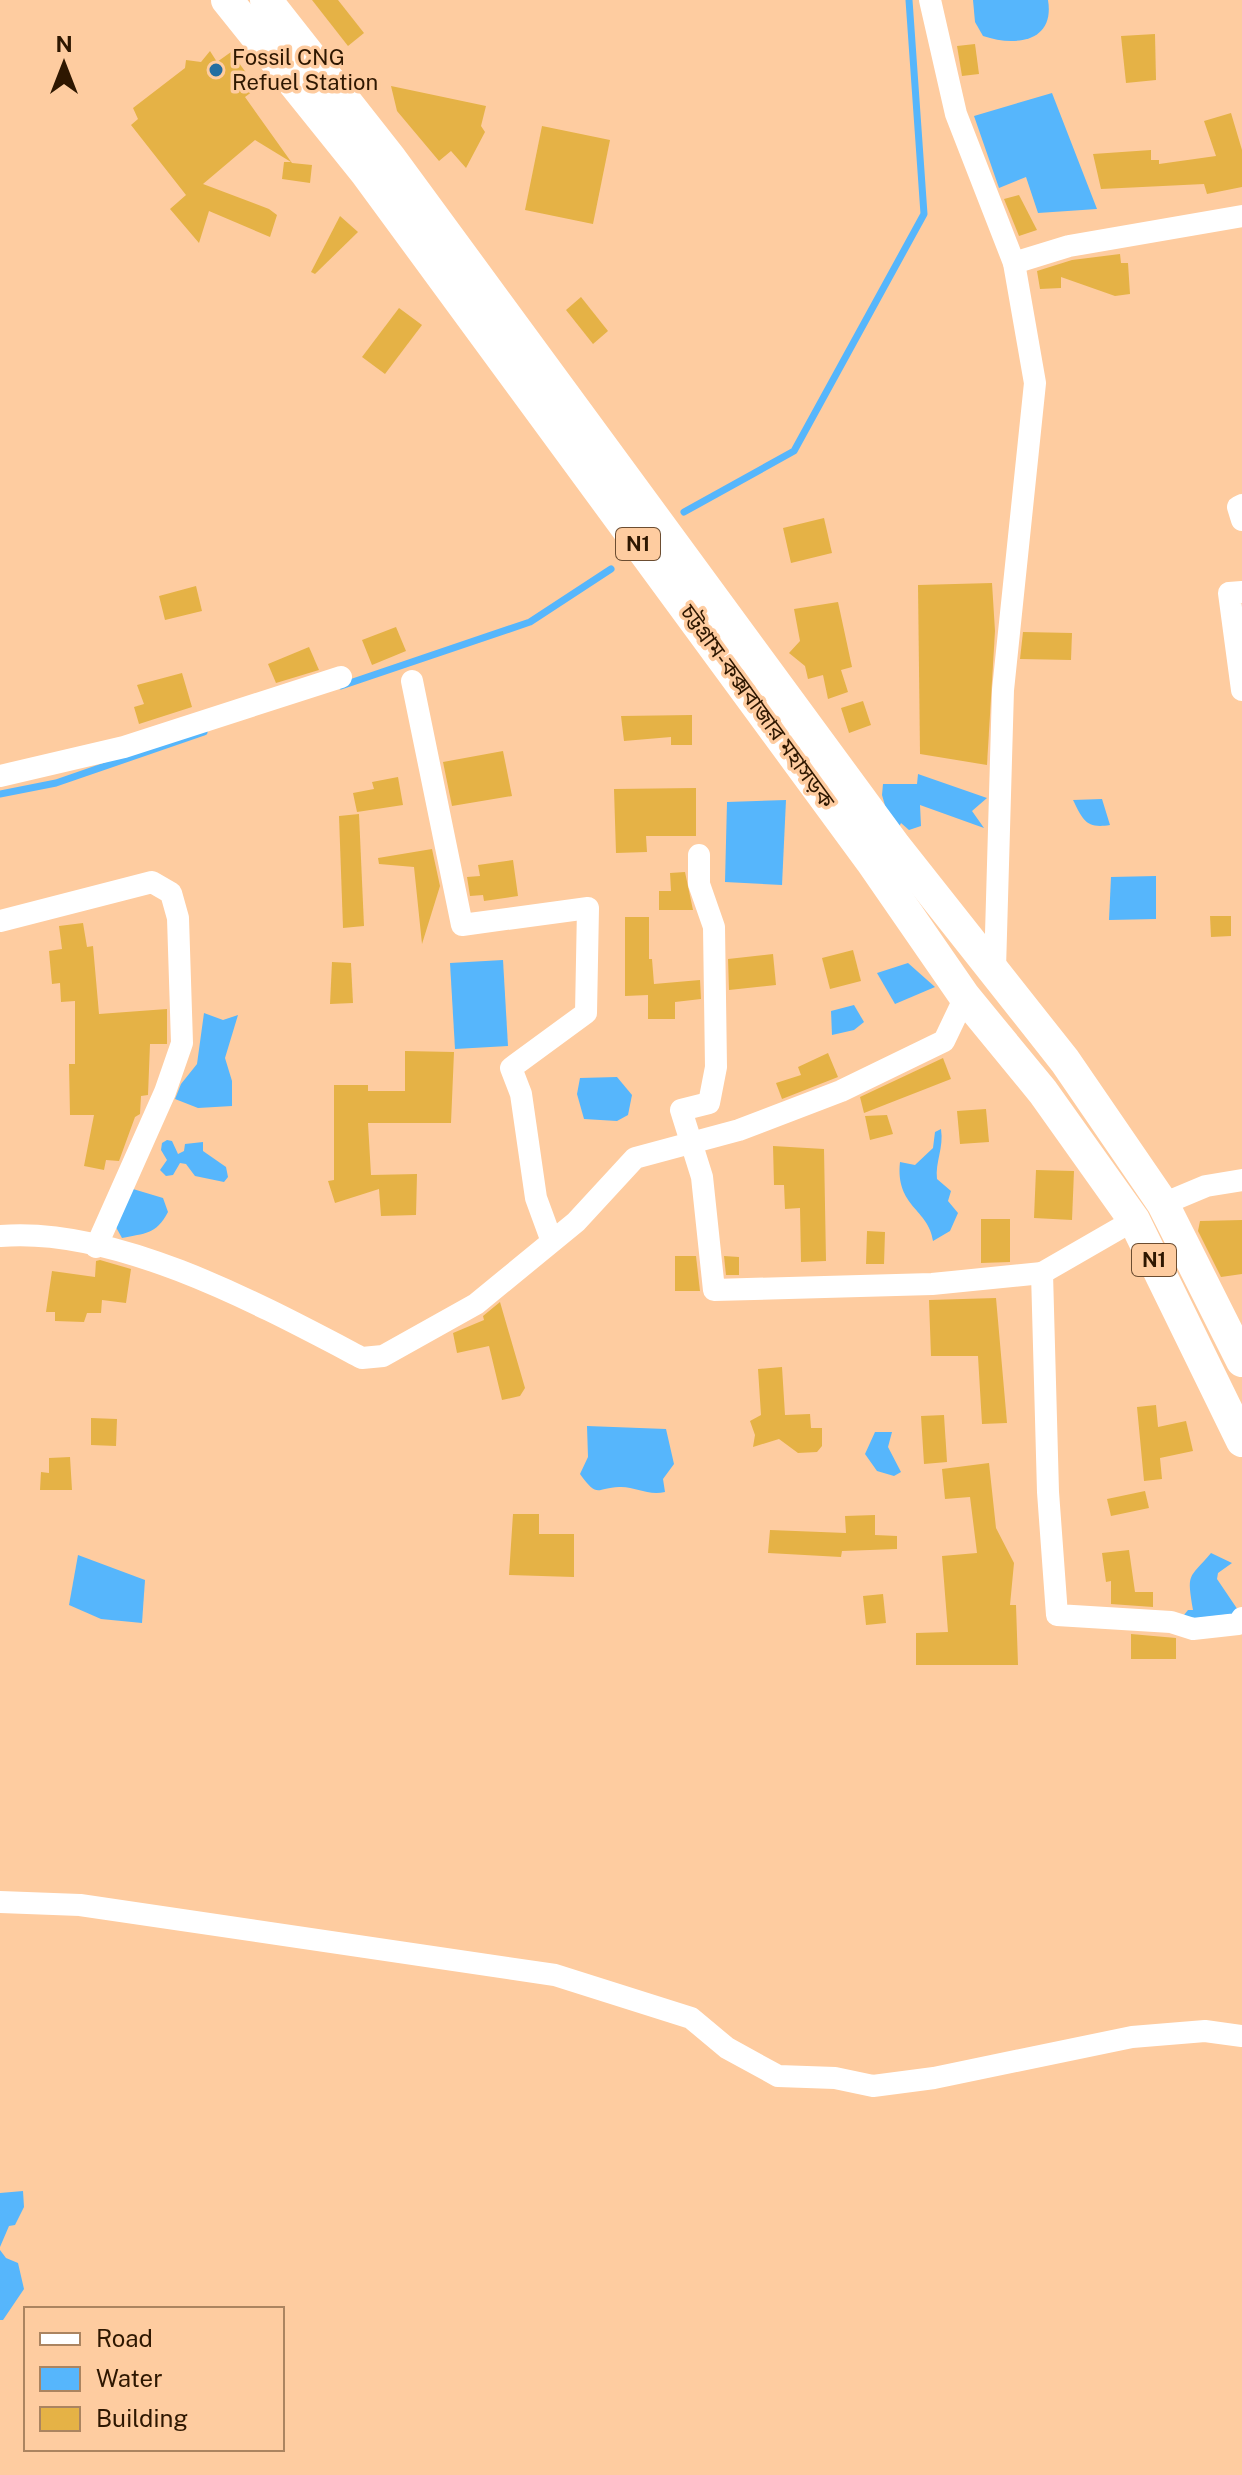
<svg xmlns="http://www.w3.org/2000/svg" width="1242" height="2475" viewBox="0 0 1242 2475" font-family="'Public Sans','Noto Sans Bengali',sans-serif">
<style>
.water{fill:#56b6fc}
.lines{fill:none;stroke-linecap:round;stroke-linejoin:round}
.stream{stroke:#56b6fc;stroke-width:7}
.building{fill:#e5b246}
.minor{stroke:#fff;stroke-width:22}
.highway{stroke:#fff;stroke-width:32}
.poi-dot{fill:#236ea1;stroke:#fecca0;stroke-width:3}
.labels{text-anchor:middle;stroke-width:7;stroke-linejoin:round;paint-order:stroke}
.shield{fill:#fecca0;stroke:#6c4d31;stroke-width:2}
.shield-label{font-size:20px;font-weight:bold;fill:#2e1701}
.poi-label{font-size:22px;fill:#2e1701;stroke:#fecca0;text-anchor:start}
.street-label{font-size:22px;fill:#2e1701;stroke:#fecca0}
</style>
<rect width="100%" height="100%" fill="#fecca0"/>
<g class="water">
<path d="M973 0H1048C1055 42 1015 47 983 36L975 22Z"/>
<polygon points="1052,93 1097,209 1038,213 1026,177 999,188 974,116"/>
<polygon points="918,774 987,798 972,811 984,828 920,805 921,826 909,830 901,823 894,837 882,795 883,784 917,784"/>
<path d="M1102 799 1110 825C1086 829 1083 820 1073 800Z"/>
<polygon points="786,800 782,885 725,882 727,802"/>
<polygon points="1156,876 1156,919 1109,920 1111,877"/>
<polygon points="503,960 508,1046 455,1049 450,963"/>
<polygon points="908,963 935,987 895,1004 877,973"/>
<polygon points="854,1005 864,1022 854,1030 832,1035 831,1011"/>
<polygon points="204,1013 223,1020 238,1015 225,1058 232,1081 232,1106 198,1108 175,1099 181,1084 197,1064"/>
<polygon points="617,1077 632,1095 628,1115 617,1121 584,1119 577,1094 580,1078"/>
<path d="M941 1129C944 1148 935 1162 937 1179L951 1191 948 1201 958 1213 950 1231 933 1241C929 1209 895 1207 900 1162L915 1165 933 1148 935 1132Z"/>
<polygon points="167,1140 172,1141 178,1154 184,1151 185,1144 203,1142 203,1151 226,1167 228,1177 224,1182 195,1176 186,1164 180,1163 173,1175 166,1176 160,1170 167,1160 161,1150 162,1143"/>
<path d="M133 1189 163 1198 168 1212C156 1235 145 1233 122 1238L112 1220Z"/>
<path d="M587 1426 666 1429 674 1464 663 1479 665 1492C647 1496 635 1486 619 1487 596 1488 598 1499 580 1474L588 1457Z"/>
<polygon points="875,1432 892,1432 888,1447 901,1472 894,1476 877,1471 865,1454"/>
<path d="M1211 1553 1232 1563 1218 1573 1217 1579 1240 1613 1180 1620 1188 1610H1193C1187 1572 1188 1580 1211 1553Z"/>
<polygon points="78,1555 145,1580 142,1623 101,1619 69,1605"/>
<polygon points="23,2191 24,2207 15,2225 9,2226 0,2247 0,2193"/>
<polygon points="0,2250 6,2258 18,2263 24,2289 3,2320 0,2320"/>
</g>
<g class="lines">
<g class="stream">
<polyline points="684,512 794,451 924,214 909,0"/>
<polyline points="341,686 530,622 611,569"/>
<polyline points="0,794 56,783 204,732"/>
</g>
</g>
<g class="building">
<polygon points="312,0 338,0 364,33 348,46"/>
<polygon points="1155,34 1156,80 1126,83 1121,36"/>
<polygon points="975,44 979,74 962,76 957,46"/>
<polygon points="210,51 217,62 231,52 257,88 245,97 292,163 312,165 310,183 282,179 284,162 291,162 255,140 203,184 269,209 277,215 270,237 209,211 199,243 170,209 186,195 131,125 138,119 133,108 185,68 186,60 201,62"/>
<polygon points="391,86 486,106 481,126 485,132 466,168 451,151 439,161 397,111"/>
<polygon points="1231,113 1242,150 1242,187 1207,194 1204,184 1101,189 1093,154 1151,150 1151,160 1159,160 1159,164 1216,156 1204,121"/>
<polygon points="542,126 610,140 593,224 525,210"/>
<polygon points="1019,195 1037,230 1019,236 1004,199"/>
<polygon points="340,216 358,232 315,274 311,272"/>
<polygon points="1120,254 1121,263 1128,263 1130,294 1115,296 1061,277 1061,288 1040,289 1037,271 1072,260"/>
<polygon points="581,297 608,331 593,344 566,310"/>
<polygon points="399,308 422,325 385,374 362,357"/>
<polygon points="824,518 832,553 791,563 783,528"/>
<polygon points="992,583 995,631 987,765 920,754 918,585"/>
<polygon points="196,586 202,611 165,620 159,596"/>
<polygon points="838,602 852,667 841,670 848,692 828,699 823,675 808,679 805,666 789,653 800,641 794,609"/>
<polygon points="396,627 406,651 372,665 362,640"/>
<polygon points="1023,632 1072,633 1071,660 1020,659"/>
<polygon points="309,647 319,670 276,683 268,664"/>
<polygon points="182,673 192,707 139,724 134,707 144,704 137,685"/>
<polygon points="863,701 871,725 849,733 841,708"/>
<polygon points="692,715 692,745 671,745 671,737 624,741 621,716"/>
<polygon points="503,751 512,796 452,806 443,762"/>
<polygon points="398,777 403,805 357,812 353,793 374,789 372,782"/>
<polygon points="696,788 696,836 646,836 647,852 616,853 614,789"/>
<polygon points="359,814 364,926 343,928 339,816"/>
<polygon points="432,849 440,886 422,944 414,867 379,864 378,858"/>
<polygon points="513,860 518,896 484,901 483,895 470,896 467,877 480,876 478,865"/>
<polygon points="685,872 693,910 659,910 659,891 671,891 670,873"/>
<polygon points="1210,916 1231,916 1231,936 1211,937"/>
<polygon points="625,917 649,917 649,959 652,959 654,984 700,980 701,999 675,1002 675,1019 648,1019 648,995 625,996"/>
<polygon points="83,923 87,947 93,946 99,1014 167,1009 167,1044 150,1044 148,1095 141,1096 140,1114 135,1117 119,1161 106,1160 104,1170 84,1166 94,1115 70,1115 69,1064 75,1064 75,1001 61,1002 60,983 52,984 49,951 62,949 59,926"/>
<polygon points="853,950 861,981 830,989 822,958"/>
<polygon points="773,954 776,985 729,990 728,959"/>
<polygon points="332,962 351,963 353,1003 330,1004"/>
<polygon points="405,1051 454,1052 451,1123 368,1123 371,1175 417,1174 416,1215 381,1216 379,1189 335,1203 328,1181 334,1180 334,1085 368,1085 368,1091 405,1091"/>
<polygon points="828,1053 838,1077 782,1099 776,1083 801,1075 798,1067"/>
<polygon points="943,1058 951,1079 864,1113 860,1097"/>
<polygon points="986,1109 989,1142 960,1144 957,1111"/>
<polygon points="887,1115 893,1134 870,1140 865,1116"/>
<polygon points="773,1146 824,1149 826,1261 801,1262 800,1208 785,1209 784,1185 774,1185"/>
<polygon points="1036,1170 1074,1171 1072,1220 1034,1218"/>
<polygon points="981,1219 1010,1219 1010,1262 981,1263"/>
<polygon points="1242,1220 1242,1274 1221,1277 1198,1231 1200,1221"/>
<polygon points="867,1231 885,1232 884,1264 866,1264"/>
<polygon points="675,1256 696,1256 700,1291 675,1291"/>
<polygon points="724,1256 739,1257 739,1275 726,1275"/>
<polygon points="100,1260 131,1269 126,1303 102,1300 101,1313 87,1313 84,1322 55,1321 55,1312 46,1312 52,1271 95,1277 96,1261"/>
<polygon points="996,1298 1007,1423 982,1424 978,1356 931,1356 929,1300"/>
<polygon points="500,1302 525,1388 520,1396 502,1400 489,1346 457,1353 453,1333 484,1320 483,1316"/>
<polygon points="782,1367 785,1415 810,1414 811,1428 822,1428 822,1446 817,1452 798,1453 779,1439 753,1447 755,1435 750,1421 761,1415 758,1369"/>
<polygon points="1156,1405 1158,1427 1186,1421 1193,1451 1160,1458 1162,1479 1144,1481 1137,1407"/>
<polygon points="944,1415 947,1462 924,1464 921,1416"/>
<polygon points="91,1418 117,1419 116,1446 91,1445"/>
<polygon points="70,1457 72,1490 40,1490 41,1472 49,1473 49,1458"/>
<polygon points="989,1463 996,1528 1014,1563 1010,1605 1016,1605 1018,1665 916,1665 916,1633 948,1632 942,1556 977,1553 970,1497 945,1499 942,1469"/>
<polygon points="1145,1491 1149,1508 1111,1516 1107,1499"/>
<polygon points="513,1514 539,1514 539,1534 574,1534 574,1577 509,1575"/>
<polygon points="875,1515 875,1535 897,1536 897,1549 842,1551 841,1557 768,1553 770,1530 846,1533 845,1516"/>
<polygon points="1129,1550 1135,1592 1153,1592 1153,1607 1111,1604 1111,1581 1106,1582 1102,1553"/>
<polygon points="883,1594 886,1623 866,1625 863,1596"/>
<polygon points="1131,1634 1176,1638 1176,1659 1131,1659"/>
</g>
<g class="lines">
<g class="minor">
<polyline points="930,0 956,114 1014,263 1035,383 1003,690 995,969"/>
<polyline points="1014,263 1069,246 1242,216"/>
<polyline points="1242,505 1238,507 1242,520"/>
<polyline points="1242,592 1229,593 1242,690"/>
<polyline points="412,681 462,925 588,908 586,1013 511,1068 521,1094 536,1198 551,1239"/>
<polyline points="0,776 124,747 341,677"/>
<polyline points="699,855 699,884 714,927 716,1067 709,1103 681,1110 702,1177 714,1290 932,1284 1042,1273 1048,1492 1057,1615 1171,1622 1193,1629 1238,1624 1242,1618"/>
<polyline points="0,921 152,882 171,893 178,918 182,1043 165,1092 96,1247"/>
<polyline points="1163,1204 1206,1186 1242,1180"/>
<path d="M0 1236C116 1226 261 1305 362 1358L383 1356 476 1304 576 1222 635 1158 739 1130 841 1091 944 1041 965 997"/>
<polyline points="1042,1273 1134,1220"/>
<polyline points="0,1902 80,1905 555,1975 691,2018 727,2048 778,2076 835,2078 873,2086 934,2078 1132,2037 1205,2031 1242,2036"/>
</g>
<g class="highway">
<polyline points="227,0 366,173 871,861 965,997 1043,1092 1134,1220 1242,1441"/>
<polyline points="266,0 391,159 895,846 1065,1061 1163,1204 1242,1361"/>
</g>
</g>
<circle class="poi-dot" cx="216" cy="70" r="8"/>
<g class="labels">
<g class="shield">
<rect x="616" y="528" width="44" height="32" rx="6"/>
<rect x="1132" y="1244" width="44" height="32" rx="6"/>
</g>
<g class="shield-label">
<text x="638" y="551">N1</text>
<text x="1154" y="1267">N1</text>
</g>
<g class="poi-label">
<text x="232" y="65">Fossil CNG<tspan x="232" dy="25">Refuel Station</tspan></text>
</g>
<g class="street-label">
<text transform="translate(758 706) rotate(54)" y="8">চট্টগ্রাম-কক্সবাজার মহাসড়ক</text>
</g>
</g>
<rect x="24" y="2307" width="260" height="144" fill="#fecca0" stroke="#ab8460" stroke-width="2"/>
<rect x="40" y="2333" width="40" height="12" fill="#ffffff" stroke="#ab8460" stroke-width="2"/>
<text x="96" y="2347" font-size="24" fill="#2e1701">Road</text>
<rect x="40" y="2367" width="40" height="24" fill="#56b6fc" stroke="#ab8460" stroke-width="2"/>
<text x="96" y="2387" font-size="24" fill="#2e1701">Water</text>
<rect x="40" y="2407" width="40" height="24" fill="#e5b246" stroke="#ab8460" stroke-width="2"/>
<text x="96" y="2427" font-size="24" fill="#2e1701">Building</text>
<g transform="translate(64 64)" stroke="#fecca0" stroke-width="6" paint-order="stroke">
<path d="M0-6L14 30L0 20L-14 30Z" fill="#2e1701"/>
<text y="-12" font-size="22" font-weight="bold" text-anchor="middle" fill="#2e1701">N</text>
</g>
</svg>
